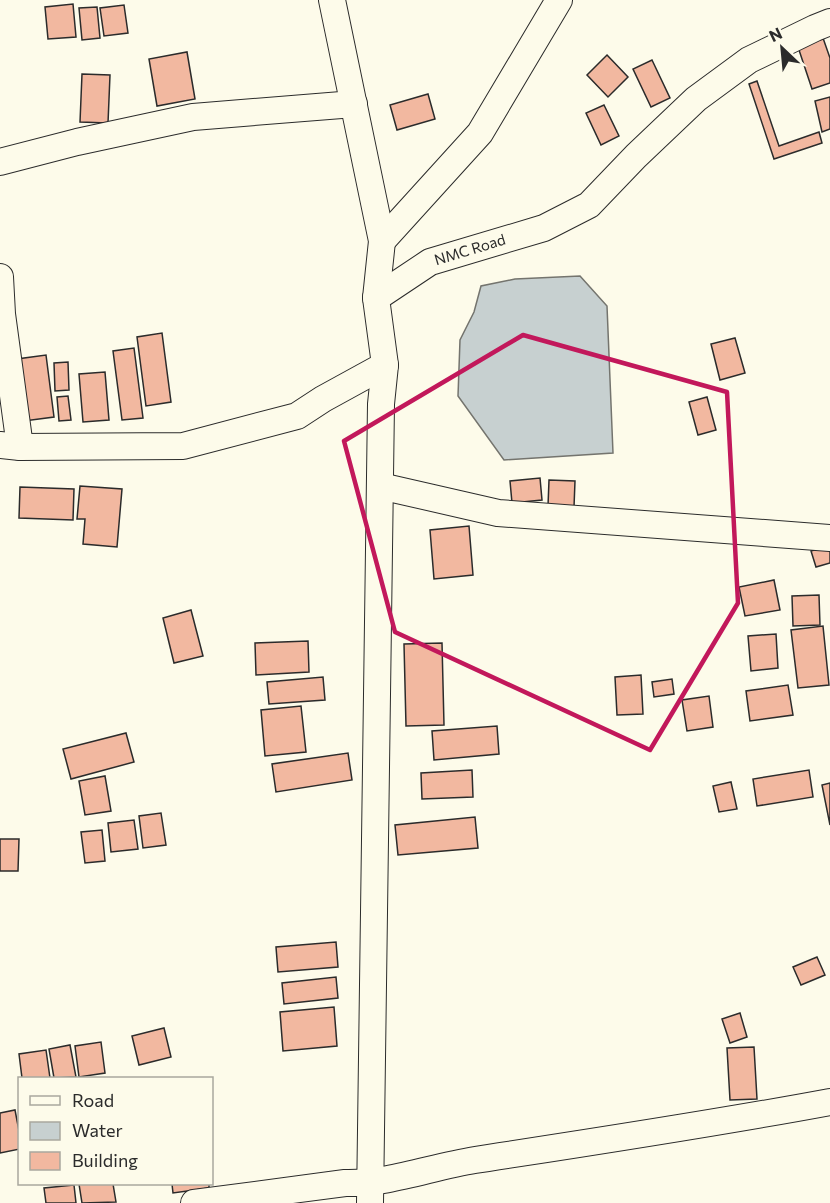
<svg xmlns="http://www.w3.org/2000/svg" width="830" height="1203" viewBox="0 0 830 1203" font-family="Commissioner,sans-serif">
<style>
.water{fill:#c7d0d0;stroke:#74746e;stroke-width:1.5}
.building{fill:#f2b8a0;stroke:#2b2b2b;stroke-width:1.5}
.lines{fill:none;stroke-linecap:round;stroke-linejoin:round}
.minor-casing{stroke:#2b2b2b;stroke-width:28}
.minor{stroke:#fdfbea;stroke-width:26}
.marked{fill:none;stroke:#c2185b;stroke-width:4.5;stroke-linejoin:round}
.labels{text-anchor:middle;stroke-width:4.5;stroke-linejoin:round;paint-order:stroke}
.street-label{font-size:15px;fill:#2b2b2b;stroke:#fdfbea}
</style>
<rect width="100%" height="100%" fill="#fdfbea"/>
<polygon class="water" points="580,276 607,306 613,453 504,460 458,396 460,340 474,312 481,286 515,279"/>
<g class="building">
<polygon points="73,4 76,37 48,39 45,7"/>
<polygon points="124,5 128,33 104,36 100,8"/>
<polygon points="97,7 100,38 82,40 79,8"/>
<polygon points="823,38 830,58 830,83 812,89 798,47"/>
<polygon points="187,52 195,99 157,106 149,59"/>
<polygon points="607,55 628,77 608,97 587,75"/>
<polygon points="652,60 670,98 651,107 633,69"/>
<polygon points="82,74 110,75 108,123 80,122"/>
<polygon points="757,81 779,146 819,132 822,143 774,159 749,84"/>
<polygon points="428,94 435,119 397,130 390,105"/>
<polygon points="830,97 830,129 822,132 815,101"/>
<polygon points="604,105 619,136 601,145 586,113"/>
<polygon points="162,333 171,402 146,406 137,337"/>
<polygon points="735,338 745,373 720,380 711,344"/>
<polygon points="134,348 143,418 122,420 113,351"/>
<polygon points="46,355 54,417 24,421 17,359"/>
<polygon points="68,362 69,390 55,391 54,363"/>
<polygon points="105,372 109,420 83,422 79,374"/>
<polygon points="68,396 71,420 59,421 57,397"/>
<polygon points="707,397 716,430 698,435 689,402"/>
<polygon points="540,478 542,500 512,503 510,481"/>
<polygon points="549,480 575,481 574,507 548,506"/>
<polygon points="80,486 122,489 117,547 83,544 85,519 77,519"/>
<polygon points="20,487 74,489 73,520 19,518"/>
<polygon points="469,526 473,575 434,579 430,530"/>
<polygon points="830,545 830,563 816,567 811,551"/>
<polygon points="774,580 780,610 745,616 739,587"/>
<polygon points="819,595 820,625 793,626 792,596"/>
<polygon points="191,610 203,656 174,663 163,618"/>
<polygon points="823,626 829,685 798,688 791,630"/>
<polygon points="776,634 778,668 751,671 748,636"/>
<polygon points="308,641 309,672 256,675 255,643"/>
<polygon points="442,643 444,725 406,726 404,644"/>
<polygon points="641,675 643,714 617,715 615,677"/>
<polygon points="323,677 325,700 269,704 267,682"/>
<polygon points="672,679 674,694 654,697 652,682"/>
<polygon points="788,685 793,715 750,721 746,691"/>
<polygon points="709,696 713,727 687,731 682,700"/>
<polygon points="301,706 306,752 265,756 261,710"/>
<polygon points="497,726 499,754 434,760 432,731"/>
<polygon points="126,733 134,762 71,779 63,749"/>
<polygon points="348,753 352,780 276,792 272,764"/>
<polygon points="472,770 473,797 422,799 421,773"/>
<polygon points="809,770 813,797 757,806 753,779"/>
<polygon points="105,776 111,811 85,815 79,781"/>
<polygon points="731,782 737,809 719,812 713,786"/>
<polygon points="830,783 830,825 822,785"/>
<polygon points="161,813 166,845 143,848 139,816"/>
<polygon points="475,817 478,848 398,855 395,825"/>
<polygon points="134,820 138,849 111,852 108,823"/>
<polygon points="102,830 105,861 85,863 81,832"/>
<polygon points="0,839 19,839 18,871 0,871"/>
<polygon points="336,942 338,967 278,972 276,947"/>
<polygon points="817,957 825,975 801,985 793,967"/>
<polygon points="336,977 338,998 284,1004 282,983"/>
<polygon points="334,1007 337,1046 283,1051 280,1012"/>
<polygon points="740,1013 747,1037 730,1043 722,1019"/>
<polygon points="164,1028 171,1057 139,1065 132,1036"/>
<polygon points="101,1042 105,1073 79,1077 75,1046"/>
<polygon points="70,1045 76,1077 54,1078 49,1049"/>
<polygon points="754,1047 757,1099 730,1100 727,1048"/>
<polygon points="46,1050 50,1078 22,1078 19,1054"/>
<polygon points="15,1110 20,1136 20,1149 0,1153 0,1113"/>
<polygon points="79,1184 113,1184 116,1202 82,1203"/>
<polygon points="172,1184 209,1184 209,1188 173,1193"/>
<polygon points="74,1185 76,1203 46,1203 44,1188"/>
</g>
<g class="lines">
<g class="minor-casing">
<g id="minor">
<polyline points="332,0 382,241 376,298"/>
<polyline points="0,162 77,142 193,117 354,104"/>
<polyline points="382,241 480,133 559,0"/>
<polyline points="0,277 2,314 20,447"/>
<polyline points="0,445 20,447 183,446 297,416 323,399 385,365 376,298 430,262 544,228 589,205 636,156 696,99 749,60 815,28 830,22"/>
<polyline points="380,486 498,513 830,538"/>
<path d="M194 1203 345 1183C389 1184 431 1167 475 1160 593 1142 712 1124 830 1102"/>
<polyline points="370,1203 381,404 385,365"/>
</g>
</g>
<use href="#minor" class="minor"/>
</g>
<path class="marked" d="M523 335 727 392 738 603 650 750 395 632 344 441Z"/>
<g class="labels">
<g class="street-label">
<text transform="translate(470 250) rotate(-17)" y="5">NMC Road</text>
</g>
</g>
<rect x="18" y="1077" width="195" height="108" fill="#fdfbea" stroke="#a9a89e" stroke-width="1.5"/>
<rect x="30" y="1096" width="30" height="9" fill="#fdfbea" stroke="#a9a89e" stroke-width="1.5"/>
<text x="72" y="1107" font-size="18" fill="#2b2b2b">Road</text>
<rect x="30" y="1122" width="30" height="18" fill="#c7d0d0" stroke="#a9a89e" stroke-width="1.5"/>
<text x="72" y="1137" font-size="18" fill="#2b2b2b">Water</text>
<rect x="30" y="1152" width="30" height="18" fill="#f2b8a0" stroke="#a9a89e" stroke-width="1.5"/>
<text x="72" y="1167" font-size="18" fill="#2b2b2b">Building</text>
<g transform="translate(782 48) rotate(334)" stroke="#fdfbea" stroke-width="4.5" paint-order="stroke">
<path d="M0-4.5L10 22L0 15L-10 22Z" fill="#2b2b2b"/>
<text y="-9" font-size="16" font-weight="bold" text-anchor="middle" fill="#2b2b2b">N</text>
</g>
</svg>
